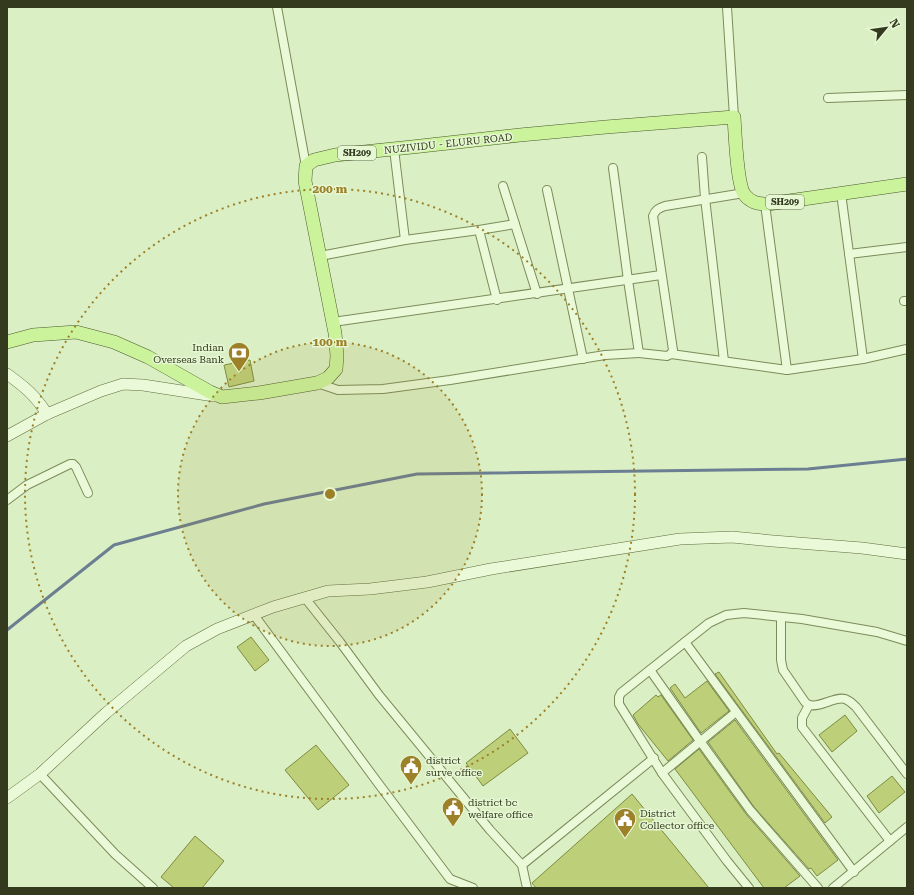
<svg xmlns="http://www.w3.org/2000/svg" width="914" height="895" viewBox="0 0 914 895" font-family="'Roboto Serif',serif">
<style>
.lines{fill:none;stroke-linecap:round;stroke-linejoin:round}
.stream{stroke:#6c7e91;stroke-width:3}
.building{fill:#becf79;stroke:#7e8b3f}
.street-casing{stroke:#7c8b5a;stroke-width:10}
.secondary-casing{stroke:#606d3d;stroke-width:12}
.primary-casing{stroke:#4e592e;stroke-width:14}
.street{stroke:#eafad8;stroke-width:8}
.secondary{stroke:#eafad8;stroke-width:11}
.primary{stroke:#cbf39c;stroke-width:13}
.ring{fill:none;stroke:#9c8128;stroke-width:2;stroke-dasharray:2 4}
.labels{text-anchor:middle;stroke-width:3;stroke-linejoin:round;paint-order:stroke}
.shield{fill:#e6f7d4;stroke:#697355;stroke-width:1}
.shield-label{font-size:9px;font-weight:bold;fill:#333a1e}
.street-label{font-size:10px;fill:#333a1e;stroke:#e6f7d4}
.poi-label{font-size:10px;fill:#333a1e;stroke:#e6f7d4;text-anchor:start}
.centre{fill:#9c8128;stroke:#e6f7d4;stroke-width:2}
.ring-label{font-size:12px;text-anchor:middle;font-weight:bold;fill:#9c8128;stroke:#e6f7d4;stroke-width:3;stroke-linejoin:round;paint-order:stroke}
</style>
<rect width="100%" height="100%" fill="#dbefc4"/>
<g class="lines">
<polyline class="stream" points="7,630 114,545 264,504 417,474 808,469 907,459"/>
</g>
<g class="building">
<polygon points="250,360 254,381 229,387 224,365"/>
<polygon points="251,637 269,660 255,671 237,647"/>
<polygon points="719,672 777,754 779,753 832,817 825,823 715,674"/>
<polygon points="707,681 729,711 701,733 670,688 675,684 685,698"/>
<polygon points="656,695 658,697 661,695 693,740 668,761 638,724 633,715"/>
<polygon points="845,715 857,731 832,752 819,735"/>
<polygon points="735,720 838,860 817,876 811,868 809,869 754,807 708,742"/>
<polygon points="510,729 528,753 483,786 466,763"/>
<polygon points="316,745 349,785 318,810 285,770"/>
<polygon points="699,749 746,814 800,876 784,888 764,888 675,769"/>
<polygon points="892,776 905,792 879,813 867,796"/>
<polygon points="632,794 709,888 536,888 532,883"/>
<polygon points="195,836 224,861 202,888 174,888 161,877"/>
</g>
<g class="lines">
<g class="street-casing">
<g id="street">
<polyline points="277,7 306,166"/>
<polyline points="727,7 734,117"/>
<polyline points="828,98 907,95"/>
<polyline points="394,149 405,240"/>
<polyline points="702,157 705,198 724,361"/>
<polyline points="613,168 628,280 639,353 667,356 671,354 787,370 863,359 907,349"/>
<polyline points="503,186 537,294"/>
<polyline points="547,190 583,359"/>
<polyline points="841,193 863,359"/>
<polyline points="765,204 787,370"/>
<polyline points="479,230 497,300"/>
<polyline points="849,254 907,247"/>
<polyline points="320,256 405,240 479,230 515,224"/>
<polyline points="904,301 907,301"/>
<polyline points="333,322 661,275"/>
<path d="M671 354 673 350 653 216C655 210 659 208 665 206L744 193"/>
<polyline points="317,383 338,390 383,389 450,380 605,355 639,353"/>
<polyline points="7,500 27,485 70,464 73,464 76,467 88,493"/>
<polyline points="305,598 340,642 379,695 490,830 522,865 527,888"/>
<polyline points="254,615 378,783 450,879 473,888"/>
<path d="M781 617V660L783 670 805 702C806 703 808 705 810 705 820 708 835 696 845 699 850 701 853 704 856 707L907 774"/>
<polyline points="685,642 854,872"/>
<polyline points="650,670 700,741 750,810 818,888"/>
<polyline points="809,705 802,718 802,727 890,841"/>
<polyline points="662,773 736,712"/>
<polyline points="40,774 115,854 153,888"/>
<polyline points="522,865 654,758"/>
<polyline points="749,888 727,861 662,773 619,704 619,697 621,693 709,623 726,615 744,613 802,619 877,632 907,641"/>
<polyline points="833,888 907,827"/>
</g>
</g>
<g class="secondary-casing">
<g id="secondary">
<path d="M7 374C25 387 35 395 47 414"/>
<polyline points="7,436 47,414 101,391 123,384 143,385 214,396"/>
<polyline points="7,798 40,774 106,713 186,646 217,629 273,607 328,591 370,589 427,582 491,569 680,539 732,537 773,541 862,548 907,554"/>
</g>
</g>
<g class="primary-casing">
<path id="primary" d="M7 342 33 335 76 332 114 342 148 357 210 392 222 397 259 393 317 383 328 378 336 369 337 356 335 333 305 181 306 166 314 160 335 155 412 147 520 135 606 127 734 117C735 132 737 183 744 194 751 203 758 204 768 204L907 184"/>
</g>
<use href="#street" class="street"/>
<use href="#secondary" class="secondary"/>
<use href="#primary" class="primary"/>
</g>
<circle cx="330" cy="494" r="152" fill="#9c8128" fill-opacity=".12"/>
<g class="ring">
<circle cx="330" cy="494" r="152"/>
<circle cx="330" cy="494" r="305"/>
</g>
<defs>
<g id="bank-pin" transform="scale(1.15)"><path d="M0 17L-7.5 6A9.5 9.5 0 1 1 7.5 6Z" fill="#9c8128" stroke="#e6f7d4"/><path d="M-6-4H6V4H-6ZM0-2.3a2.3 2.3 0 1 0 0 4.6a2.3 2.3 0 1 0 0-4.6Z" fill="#fff"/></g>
<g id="civic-pin" transform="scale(1.15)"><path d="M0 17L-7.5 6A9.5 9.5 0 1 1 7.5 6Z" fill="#9c8128" stroke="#e6f7d4"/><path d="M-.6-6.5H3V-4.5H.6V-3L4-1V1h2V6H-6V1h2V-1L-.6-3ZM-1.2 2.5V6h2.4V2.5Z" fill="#fff"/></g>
</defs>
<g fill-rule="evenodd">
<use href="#bank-pin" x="239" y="353"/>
<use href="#civic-pin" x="411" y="766"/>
<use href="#civic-pin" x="453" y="808"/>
<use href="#civic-pin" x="625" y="819"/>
</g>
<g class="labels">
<g class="shield">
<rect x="338" y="146" width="38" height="14" rx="3"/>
<rect x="766" y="195" width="38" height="14" rx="3"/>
</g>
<g class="shield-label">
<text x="357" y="156">SH209</text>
<text x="785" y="205">SH209</text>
</g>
<g class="street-label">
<text transform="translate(448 143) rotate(-6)" y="4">NUZIVIDU - ELURU ROAD</text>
</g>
<g class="poi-label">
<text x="224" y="351" text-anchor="end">Indian<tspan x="224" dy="12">Overseas Bank</tspan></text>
<text x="426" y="764">district<tspan x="426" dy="12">surve office</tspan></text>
<text x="468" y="806">district bc<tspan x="468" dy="12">welfare office</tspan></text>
<text x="640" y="817">District<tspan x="640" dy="12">Collector office</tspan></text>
</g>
</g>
<circle cx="330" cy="494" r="6" class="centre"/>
<g class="ring-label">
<text x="330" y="193">200 m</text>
<text x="330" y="346">100 m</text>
</g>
<rect width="914" height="895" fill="none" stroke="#333a1e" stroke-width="16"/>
<g transform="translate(886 28) rotate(61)" stroke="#e6f7d4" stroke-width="3" paint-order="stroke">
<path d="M0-3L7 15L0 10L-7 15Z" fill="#333a1e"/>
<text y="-6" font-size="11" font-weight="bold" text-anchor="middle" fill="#333a1e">N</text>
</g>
</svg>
